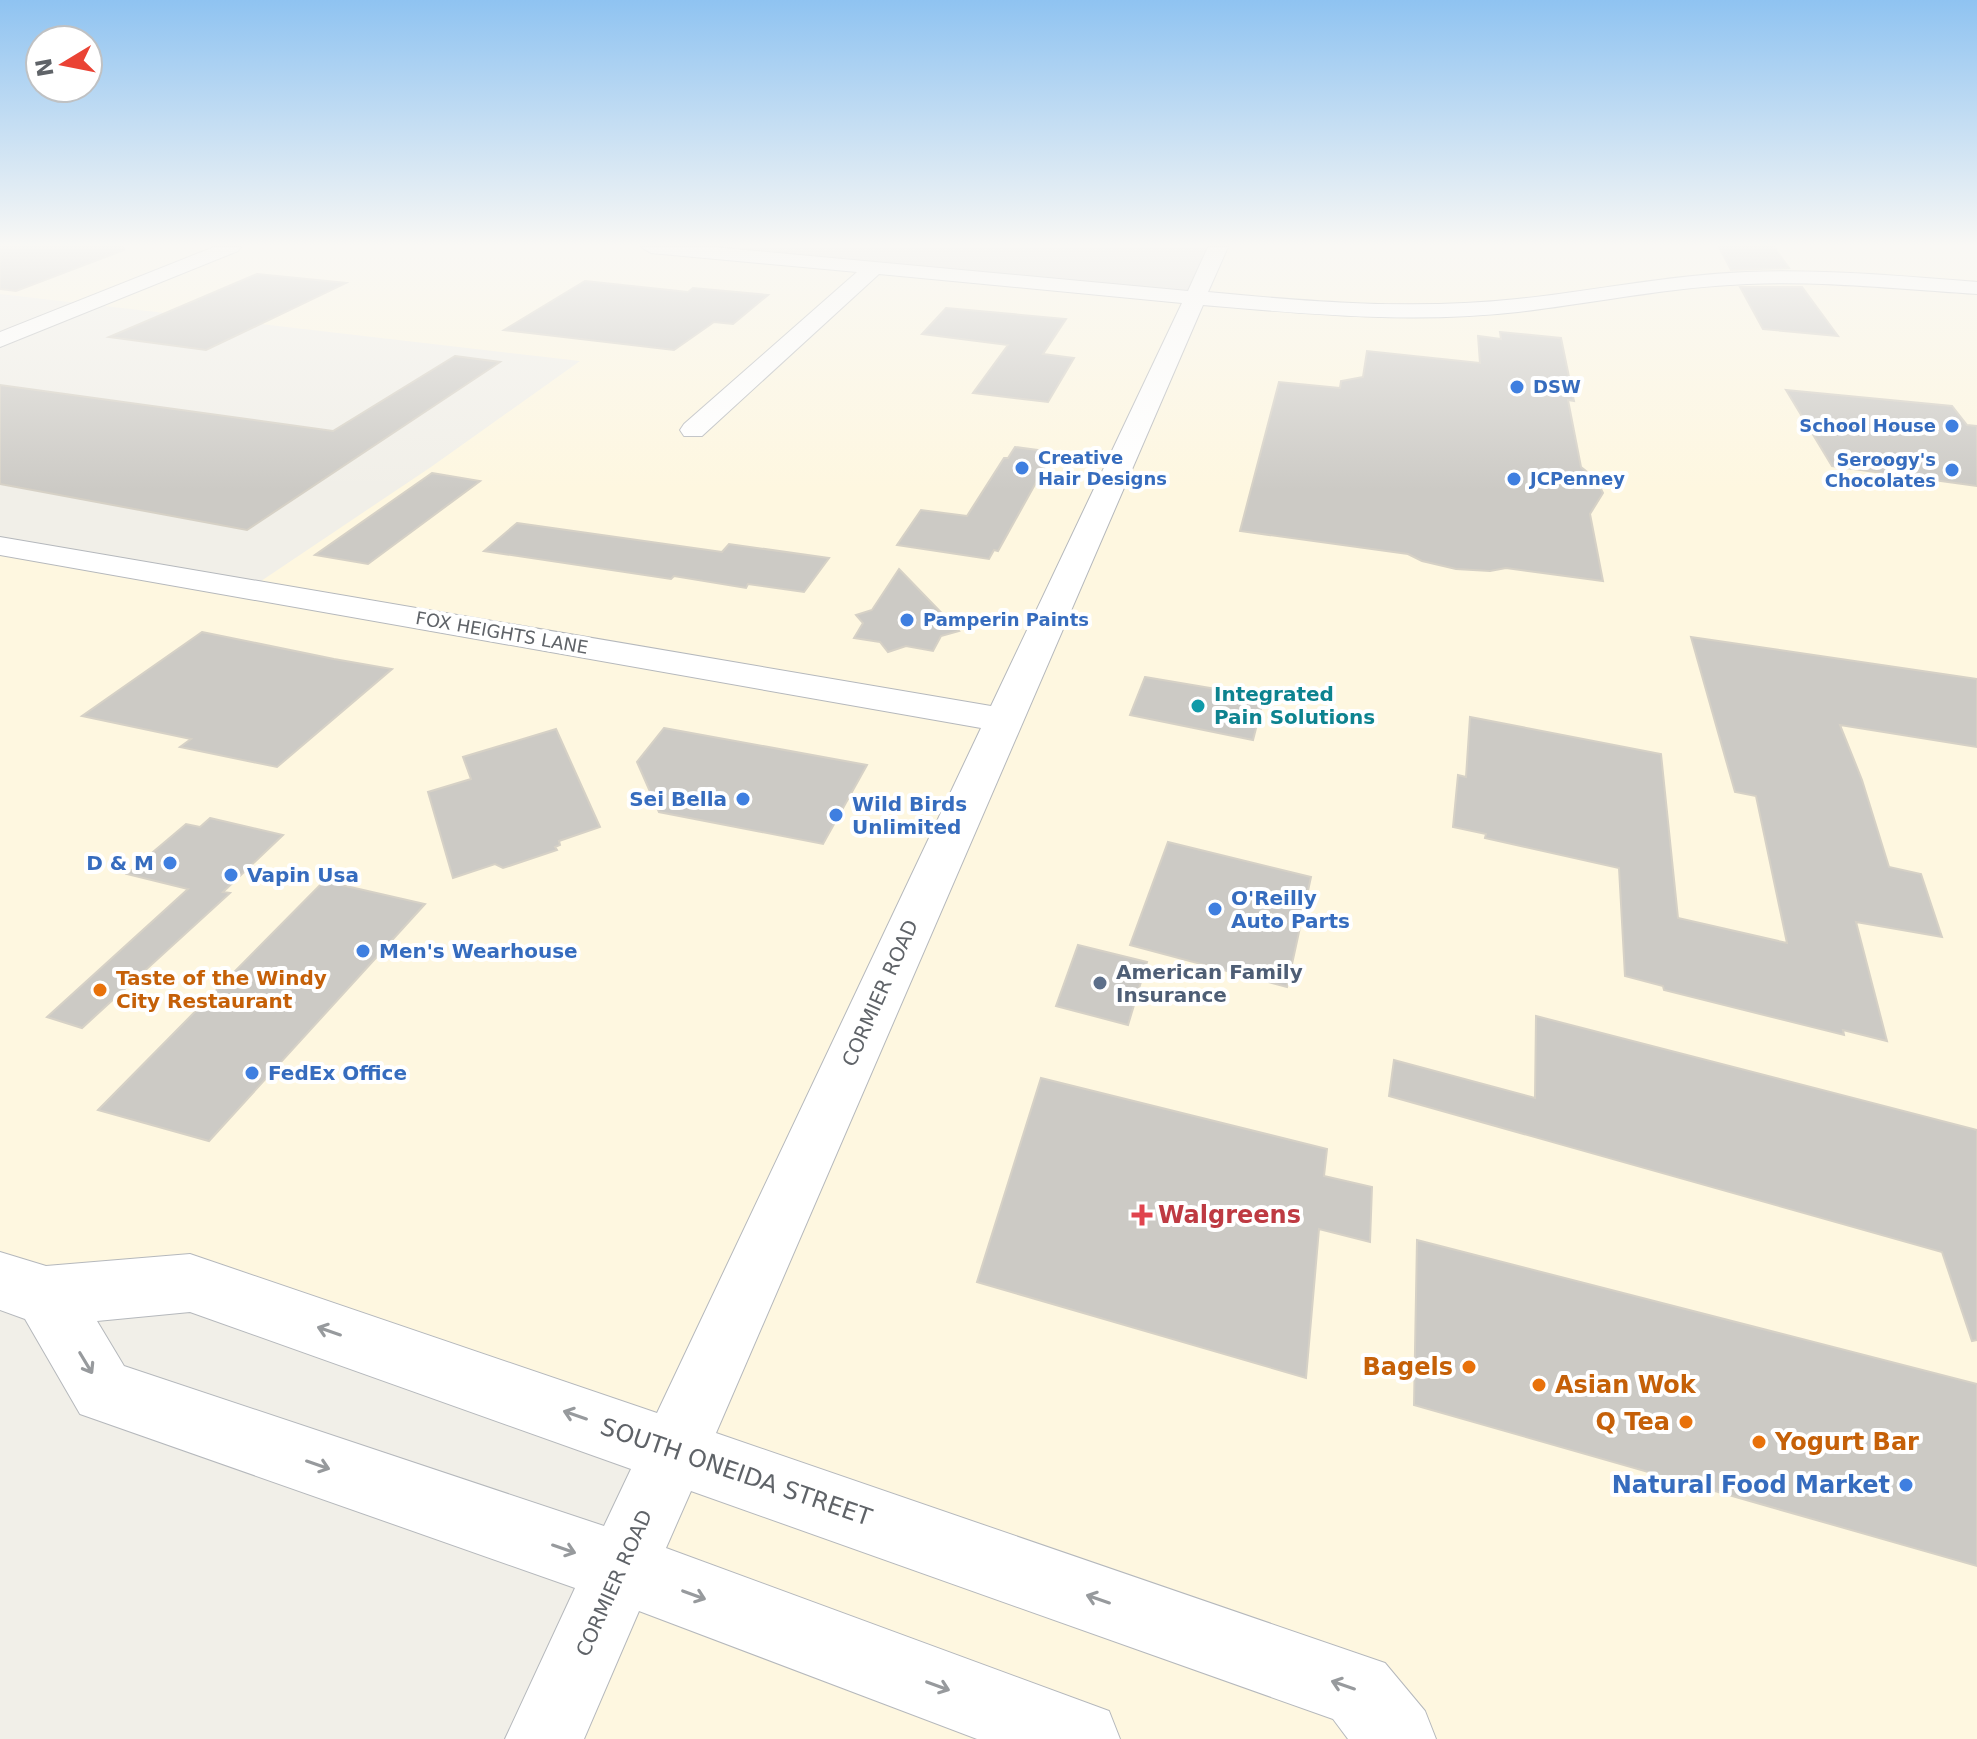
<svg xmlns="http://www.w3.org/2000/svg" width="1977" height="1739" viewBox="0 0 1977 1739" font-family="'DejaVu Sans',sans-serif">
<style>
.commercial{fill:#fef7e0}
.industrial{fill:#e0deda}
.building{fill:#cccac5;stroke:#d6d1c6;stroke-width:2}
.lines{fill:none;stroke-linecap:round;stroke-linejoin:round}
.minor-casing{stroke:#b5b8bc;stroke-width:2}
.minor{fill:#fff;fill-rule:evenodd}
.oneway{stroke:#979a9d}
.shop-dot{fill:#3f7fe0;stroke:#fff;stroke-width:3}
.culture-dot{fill:#0f9aa8;stroke:#fff;stroke-width:3}
.service-dot{fill:#5c6f8a;stroke:#fff;stroke-width:3}
.food-dot{fill:#e8710a;stroke:#fff;stroke-width:3}
.health-dot{fill:#e0444e;stroke:#fff;stroke-width:3}
.labels{text-anchor:middle;stroke-width:8;stroke-linejoin:round;paint-order:stroke}
.far-shop-label{font-size:18px;font-weight:bold;fill:#366cbe;stroke:#fff;text-anchor:start}
.far-street-label{font-size:18px;fill:#5f6368;stroke:#fff}
.culture-label{font-size:20px;font-weight:bold;fill:#0d838f;stroke:#fff;text-anchor:start}
.shop-label{font-size:20px;font-weight:bold;fill:#366cbe;stroke:#fff;text-anchor:start}
.service-label{font-size:20px;font-weight:bold;fill:#4e5e75;stroke:#fff;text-anchor:start}
.food-label{font-size:20px;font-weight:bold;fill:#c56008;stroke:#fff;text-anchor:start}
.street-label{font-size:20px;fill:#5f6368;stroke:#fff}
.near-health-label{font-size:24px;font-weight:bold;fill:#be3a42;stroke:#fff;text-anchor:start}
.near-food-label{font-size:24px;font-weight:bold;fill:#c56008;stroke:#fff;text-anchor:end}
.near-street-label{font-size:24px;fill:#5f6368;stroke:#fff}
.near-shop-label{font-size:24px;font-weight:bold;fill:#366cbe;stroke:#fff;text-anchor:end}
</style>
<rect width="100%" height="100%" fill="#f1efe8"/>
<polygon class="commercial" points="0,247 651,247 1195,298 1218,247 1977,247 1977,1739 544,1739 674,1451 190,1283 0,1281 0,546 249,589 431,467 580,361 0,294"/>
<polygon class="industrial" points="651,247 1218,247 1195,298"/>
<g class="building">
<polygon points="0,247 123,247 124,250 16,291 0,289"/>
<polygon points="1719,247 1774,247 1789,268 1731,270"/>
<polygon points="257,274 346,283 206,350 109,337"/>
<polygon points="585,281 688,292 693,288 768,295 733,324 714,322 674,350 504,330"/>
<polygon points="1740,287 1802,287 1838,336 1763,329"/>
<polygon points="946,308 1066,319 1043,354 1074,358 1048,402 973,393 1008,345 922,334"/>
<polygon points="1500,332 1561,338 1574,401 1568,400 1581,467 1596,479 1603,493 1590,514 1603,581 1506,568 1490,571 1456,569 1422,561 1408,554 1240,531 1279,382 1340,388 1341,381 1363,377 1367,351 1480,363 1478,336 1501,339"/>
<polygon points="455,356 500,362 247,530 0,484 0,385 333,431"/>
<polygon points="1786,390 1952,406 1967,425 1977,426 1977,486 1832,466"/>
<polygon points="1015,447 1053,452 998,551 994,550 989,559 897,545 921,510 967,516 1004,458 1008,458"/>
<polygon points="432,473 480,481 368,564 315,555"/>
<polygon points="517,523 722,552 729,544 829,558 804,592 748,584 746,588 674,576 671,579 484,551"/>
<polygon points="899,569 959,631 941,636 933,651 906,646 888,652 880,642 854,638 863,623 856,615 872,610"/>
<polygon points="202,632 334,659 392,669 277,767 180,747 191,739 82,716"/>
<polygon points="1691,637 1977,679 1977,747 1840,725 1862,780 1889,867 1921,874 1942,937 1856,922 1887,1041 1843,1030 1844,1035 1664,990 1663,986 1625,976 1619,868 1485,838 1486,834 1453,827 1458,775 1466,777 1470,717 1661,754 1678,918 1787,943 1756,796 1735,792"/>
<polygon points="1145,677 1264,697 1253,740 1130,715"/>
<polygon points="664,728 867,765 823,844 659,812 637,762"/>
<polygon points="556,729 600,827 559,841 560,845 555,847 557,850 503,868 495,864 453,878 428,792 471,779 463,757"/>
<polygon points="210,818 283,835 223,892 230,893 82,1028 47,1017 188,889 127,874 186,824 200,827"/>
<polygon points="1168,842 1311,877 1287,987 1130,945"/>
<polygon points="324,881 425,904 209,1141 98,1110"/>
<polygon points="1078,945 1147,962 1128,1025 1056,1006"/>
<polygon points="1536,1016 1977,1130 1977,1340 1972,1341 1942,1252 1389,1096 1394,1060 1535,1098"/>
<polygon points="1041,1078 1327,1149 1324,1176 1372,1187 1370,1242 1319,1229 1306,1378 977,1282"/>
<polygon points="1417,1240 1977,1384 1977,1566 1414,1405"/>
</g>
<g class="lines">
<g class="minor-casing">
<g id="minor">
<polygon points="214,247 241,247 238,251 0,347 0,332"/>
<path d="M641 247H713L1188 291 1208 247H1228L1208 292C1311 302 1414 310 1517 299 1594 291 1669 275 1746 272 1823 269 1900 276 1977 282V294C1900 289 1824 281 1747 284 1669 287 1594 303 1518 312 1413 324 1307 314 1203 305L716 1433 1385 1663 1425 1711 1436 1739H1348L1333 1719 691 1491 666 1548 1109 1711 1120 1739H977L639 1611 584 1739H505L575 1588 80 1414 25 1319 0 1310V1252L46 1266 190 1254 657 1413 981 728 0 555V537L991 706 1182 303 879 274 702 436H684L680 430 684 424 857 272 651 253ZM190 1312 631 1469 604 1526 124 1366 97 1321Z"/>
</g>
</g>
<use href="#minor" class="minor"/>
</g>
<defs><path id="oneway-shaft" d="M-6 0H5M1.5-3L5.5 0L1.5 3" fill="none" stroke-width="1.6" stroke-linecap="round" stroke-linejoin="round" transform="scale(2)"/></defs>
<g class="oneway">
<use href="#oneway-shaft" transform="translate(329 1331) rotate(-161)"/>
<use href="#oneway-shaft" transform="translate(86 1363) rotate(59)"/>
<use href="#oneway-shaft" transform="translate(575 1415) rotate(-161)"/>
<use href="#oneway-shaft" transform="translate(318 1465) rotate(19)"/>
<use href="#oneway-shaft" transform="translate(564 1549) rotate(19)"/>
<use href="#oneway-shaft" transform="translate(694 1595) rotate(20)"/>
<use href="#oneway-shaft" transform="translate(1098 1599) rotate(-161)"/>
<use href="#oneway-shaft" transform="translate(1343 1685) rotate(-161)"/>
<use href="#oneway-shaft" transform="translate(938 1686) rotate(20)"/>
</g>
<linearGradient id="sky" x2="0" y2="1"><stop stop-color="#8fc3f1"/><stop offset="0.5" stop-color="#f9f8f5"/><stop offset="1" stop-color="#f9f8f5" stop-opacity="0"/></linearGradient>
<rect width="1977" height="490" fill="url(#sky)"/>
<g class="shop-dot">
<circle cx="1517" cy="387" r="8"/>
<circle cx="1952" cy="426" r="8"/>
<circle cx="1022" cy="468" r="8"/>
<circle cx="1952" cy="470" r="8"/>
<circle cx="1514" cy="479" r="8"/>
<circle cx="907" cy="620" r="8"/>
<circle cx="743" cy="799" r="8"/>
<circle cx="836" cy="815" r="8"/>
<circle cx="170" cy="863" r="8"/>
<circle cx="231" cy="875" r="8"/>
<circle cx="1215" cy="909" r="8"/>
<circle cx="363" cy="951" r="8"/>
<circle cx="252" cy="1073" r="8"/>
<circle cx="1906" cy="1485" r="8"/>
</g>
<circle class="culture-dot" cx="1198" cy="706" r="8"/>
<circle class="service-dot" cx="1100" cy="983" r="8"/>
<g class="food-dot">
<circle cx="100" cy="990" r="8"/>
<circle cx="1469" cy="1367" r="8"/>
<circle cx="1539" cy="1385" r="8"/>
<circle cx="1686" cy="1422" r="8"/>
<circle cx="1759" cy="1442" r="8"/>
</g>
<path class="health-dot" d="M1138 1203h8v8h8v8h-8v8h-8v-8h-8v-8h8z"/>
<g class="labels">
<g class="far-shop-label">
<text x="1533" y="393">DSW</text>
<text x="1936" y="432" text-anchor="end">School House</text>
<text x="1038" y="464">Creative<tspan x="1038" dy="21">Hair Designs</tspan></text>
<text x="1936" y="466" text-anchor="end">Seroogy's<tspan x="1936" dy="21">Chocolates</tspan></text>
<text x="1530" y="485">JCPenney</text>
<text x="923" y="626">Pamperin Paints</text>
</g>
<g class="far-street-label">
<text transform="translate(502 633) rotate(10)" y="6">FOX HEIGHTS LANE</text>
</g>
<g class="culture-label">
<text x="1214" y="701">Integrated<tspan x="1214" dy="23">Pain Solutions</tspan></text>
</g>
<g class="shop-label">
<text x="727" y="806" text-anchor="end">Sei Bella</text>
<text x="852" y="811">Wild Birds<tspan x="852" dy="23">Unlimited</tspan></text>
<text x="154" y="870" text-anchor="end">D &amp; M</text>
<text x="247" y="882">Vapin Usa</text>
<text x="1231" y="905">O'Reilly<tspan x="1231" dy="23">Auto Parts</tspan></text>
<text x="379" y="958">Men's Wearhouse</text>
<text x="268" y="1080">FedEx Office</text>
</g>
<g class="service-label">
<text x="1116" y="979">American Family<tspan x="1116" dy="23">Insurance</tspan></text>
</g>
<g class="food-label">
<text x="116" y="985">Taste of the Windy<tspan x="116" dy="23">City Restaurant</tspan></text>
</g>
<g class="street-label">
<text transform="translate(880 993) rotate(-66)" y="7">CORMIER ROAD</text>
<text transform="translate(614 1583) rotate(-66)" y="7">CORMIER ROAD</text>
</g>
<g class="near-health-label">
<text x="1158" y="1223">Walgreens</text>
</g>
<g class="near-food-label">
<text x="1453" y="1375">Bagels</text>
<text x="1555" y="1393" text-anchor="start">Asian Wok</text>
<text x="1670" y="1430">Q Tea</text>
<text x="1775" y="1450" text-anchor="start">Yogurt Bar</text>
</g>
<g class="near-street-label">
<text transform="translate(736 1472) rotate(19)" y="8">SOUTH ONEIDA STREET</text>
</g>
<g class="near-shop-label">
<text x="1890" y="1493">Natural Food Market</text>
</g>
</g>
<g transform="translate(64 64) rotate(260)"><circle r="38" fill="#ffffff" stroke="#bfc1c3" stroke-width="2"/>
<path d="M0-6L14 30L0 20L-14 30Z" fill="#ea4335"/>
<text y="-12" font-size="22" font-weight="bold" text-anchor="middle" fill="#5f6368">N</text>
</g>
</svg>
